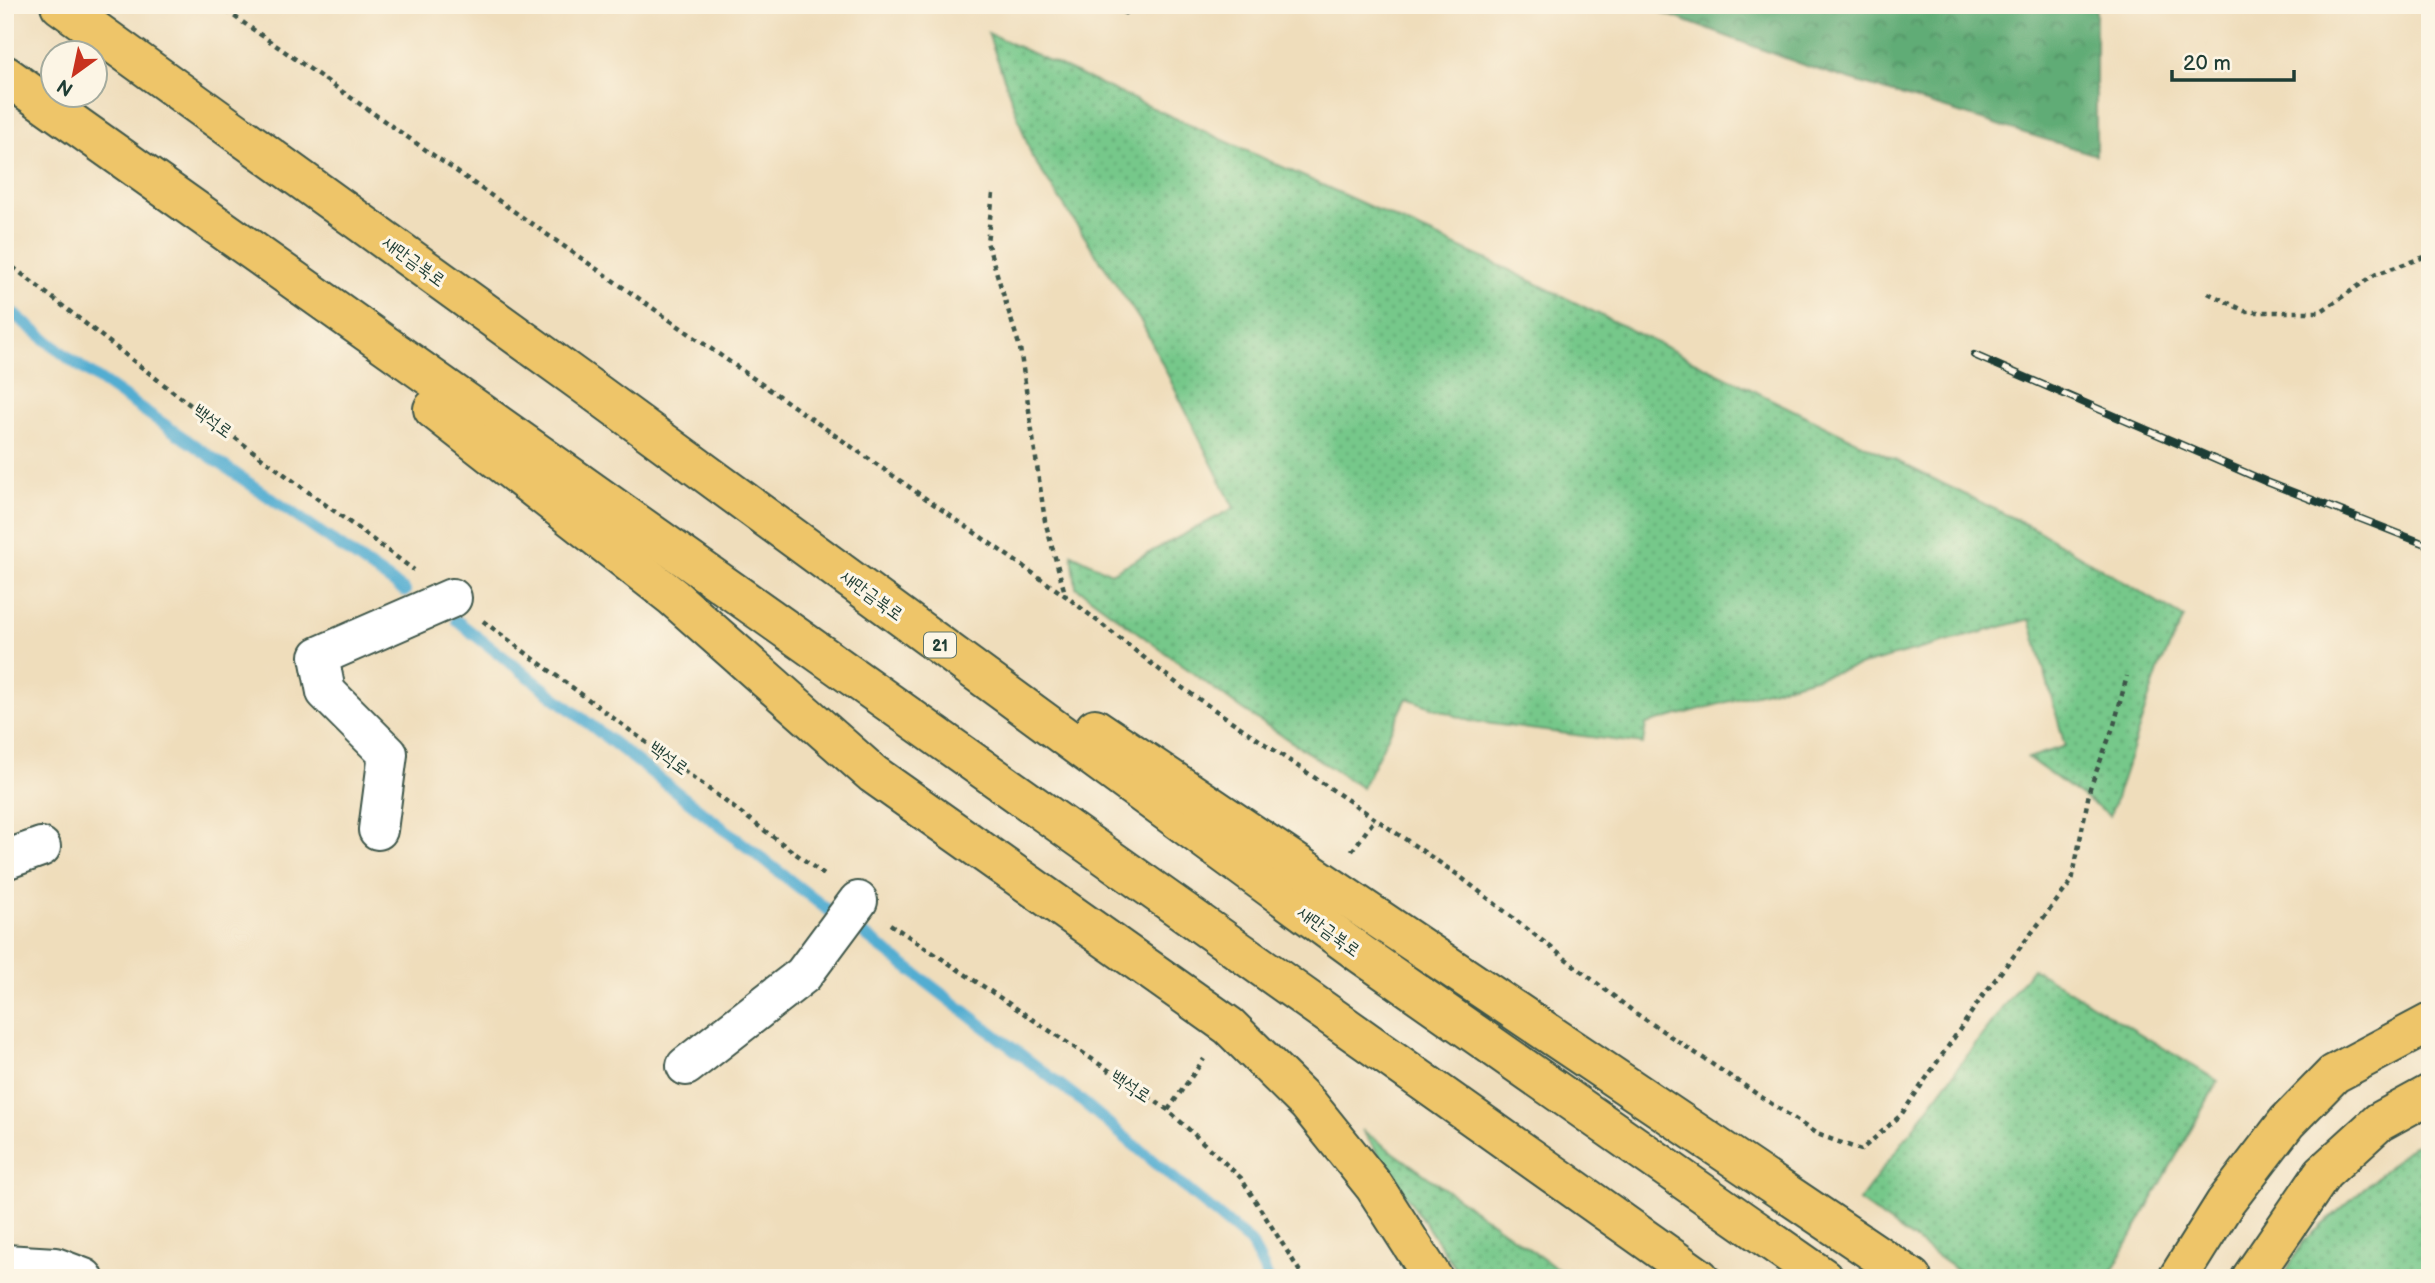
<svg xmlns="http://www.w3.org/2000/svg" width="2435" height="1283" viewBox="0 0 2435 1283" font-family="'Balsamiq Sans','Poor Story',sans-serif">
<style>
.grass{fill:url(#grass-dots);stroke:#4a825f;stroke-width:2}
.forest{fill:url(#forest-crowns);stroke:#407455;stroke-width:2}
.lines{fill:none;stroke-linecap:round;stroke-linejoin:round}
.stream{stroke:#53add1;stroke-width:12}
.minor-casing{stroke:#3e5548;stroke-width:42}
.highway-casing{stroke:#3e5548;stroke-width:42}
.path{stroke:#3e5548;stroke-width:4.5;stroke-dasharray:5 5;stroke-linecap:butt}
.minor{stroke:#fff;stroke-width:38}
.highway{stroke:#eec569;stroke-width:38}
.rail-casing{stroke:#1f3d34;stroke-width:8}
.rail{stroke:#fcf5e5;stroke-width:5;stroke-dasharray:16;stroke-linecap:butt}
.labels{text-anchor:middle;stroke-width:6;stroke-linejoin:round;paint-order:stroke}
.shield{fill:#fcf5e5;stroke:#617469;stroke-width:2}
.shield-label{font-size:16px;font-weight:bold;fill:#1f3d34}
.street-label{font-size:18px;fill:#1f3d34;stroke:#fcf5e5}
</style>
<defs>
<pattern id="grass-dots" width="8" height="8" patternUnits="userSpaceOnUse" patternTransform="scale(1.75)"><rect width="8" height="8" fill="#76c88a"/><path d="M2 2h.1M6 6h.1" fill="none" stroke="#60a472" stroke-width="1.8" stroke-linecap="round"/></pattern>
<pattern id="forest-crowns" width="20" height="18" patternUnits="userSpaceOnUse" patternTransform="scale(1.75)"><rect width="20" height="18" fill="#60ac76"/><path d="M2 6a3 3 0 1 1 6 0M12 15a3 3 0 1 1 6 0" fill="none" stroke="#4f8d62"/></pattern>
</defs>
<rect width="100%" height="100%" fill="#fcf5e5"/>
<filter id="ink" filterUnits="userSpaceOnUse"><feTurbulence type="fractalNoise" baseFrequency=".0143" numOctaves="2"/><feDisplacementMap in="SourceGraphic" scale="14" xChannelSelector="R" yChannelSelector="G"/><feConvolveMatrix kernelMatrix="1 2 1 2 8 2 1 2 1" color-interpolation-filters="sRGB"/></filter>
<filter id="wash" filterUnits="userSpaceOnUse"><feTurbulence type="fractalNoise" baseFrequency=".00686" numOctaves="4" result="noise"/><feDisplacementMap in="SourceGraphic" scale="28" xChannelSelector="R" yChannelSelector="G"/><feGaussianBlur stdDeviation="1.57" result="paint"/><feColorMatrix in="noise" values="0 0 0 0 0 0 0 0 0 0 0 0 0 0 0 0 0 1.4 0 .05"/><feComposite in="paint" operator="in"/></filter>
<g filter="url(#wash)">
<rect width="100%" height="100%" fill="#efddbb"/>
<g class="grass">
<polygon points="988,33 1507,269 2035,529 2184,618 2159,668 2110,816 2028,758 2065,746 2030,619 1646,724 1643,744 1470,721 1407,698 1362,788 1243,710 1076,587 1072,554 1111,573 1234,508 1143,325 1032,157"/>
<polygon points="2032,968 2218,1081 2108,1278 1968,1278 1859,1201"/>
<polygon points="1362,1130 1570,1278 1462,1278"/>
<polygon points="2430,1138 2430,1278 2282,1278 2303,1242 2412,1146"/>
</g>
<polygon class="forest" points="1642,5 2096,5 2096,155 1812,68"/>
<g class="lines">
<g class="stream">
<polyline points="5,307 71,360 405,591"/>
<polyline points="457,621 828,910"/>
<polyline points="865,935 1084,1103 1251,1243 1268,1278"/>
</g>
</g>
</g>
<g filter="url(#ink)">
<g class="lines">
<g class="minor-casing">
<g id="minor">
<polyline points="378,830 388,754 326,692 319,656 452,598"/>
<polyline points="5,860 41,847"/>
<polyline points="686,1066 803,975 858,901"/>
<polyline points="5,1264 55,1267 84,1278"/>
</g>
</g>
<g class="highway-casing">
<g id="highway">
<polyline points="60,5 584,384 1361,954 1824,1278"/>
<polyline points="5,75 1700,1278"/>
<polyline points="433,409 673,597 873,774 1229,1026 1308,1104 1374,1186 1433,1278"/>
<polyline points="1095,728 1912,1278"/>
<polyline points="2178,1278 2225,1203 2287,1122 2334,1074 2430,1023"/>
<polyline points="2251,1278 2323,1173 2379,1122 2430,1094"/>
</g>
</g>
<g class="path">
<polyline points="218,5 1067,597 1184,689 1458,875 1634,1012 1817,1134 1861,1150 1901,1115 1984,994 2072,881 2090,788 2114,725 2127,676"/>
<polyline points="993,194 987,242 1020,348 1045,521 1066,597"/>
<polyline points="5,261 185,401 414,570"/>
<polyline points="2208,293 2247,312 2320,312 2376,274 2430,255"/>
<polyline points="483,621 827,877"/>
<polyline points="1352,851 1375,819"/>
<polyline points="890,924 1168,1110 1241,1178 1304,1278"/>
<polyline points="1168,1110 1204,1059"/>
</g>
<use href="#minor" class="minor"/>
<use href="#highway" class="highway"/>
<g class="rail-casing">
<g id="rail">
<polyline points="1112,5 1125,11"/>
<polyline points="1974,355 2267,482 2430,546"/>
</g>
</g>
<use href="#rail" class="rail"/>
</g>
</g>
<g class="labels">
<rect class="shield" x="924" y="632.5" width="32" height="25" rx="5"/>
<g class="shield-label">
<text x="940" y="651">21</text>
</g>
<g class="street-label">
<text transform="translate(414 261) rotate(36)" y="6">새만금북로</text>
<text transform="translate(213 421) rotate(36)" y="6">백석로</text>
<text transform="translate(872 595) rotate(36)" y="6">새만금북로</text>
<text transform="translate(669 758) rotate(36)" y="6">백석로</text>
<text transform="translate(1329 931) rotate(36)" y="6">새만금북로</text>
<text transform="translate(1131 1086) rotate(33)" y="6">백석로</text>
</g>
</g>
<rect width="2435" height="1283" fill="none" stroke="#fcf5e5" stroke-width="28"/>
<g transform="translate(74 74) rotate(213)"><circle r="33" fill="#fcf5e5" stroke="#a4ab9e" stroke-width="2"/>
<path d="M0-5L12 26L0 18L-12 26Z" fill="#c8321e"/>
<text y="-10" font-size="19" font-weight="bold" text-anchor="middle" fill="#1f3d34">N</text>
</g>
<path d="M2172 70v10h122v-10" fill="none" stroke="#1f3d34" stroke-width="3.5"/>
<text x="2183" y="70" font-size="21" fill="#1f3d34" stroke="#fcf5e5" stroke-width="5" paint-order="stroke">20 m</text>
</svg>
